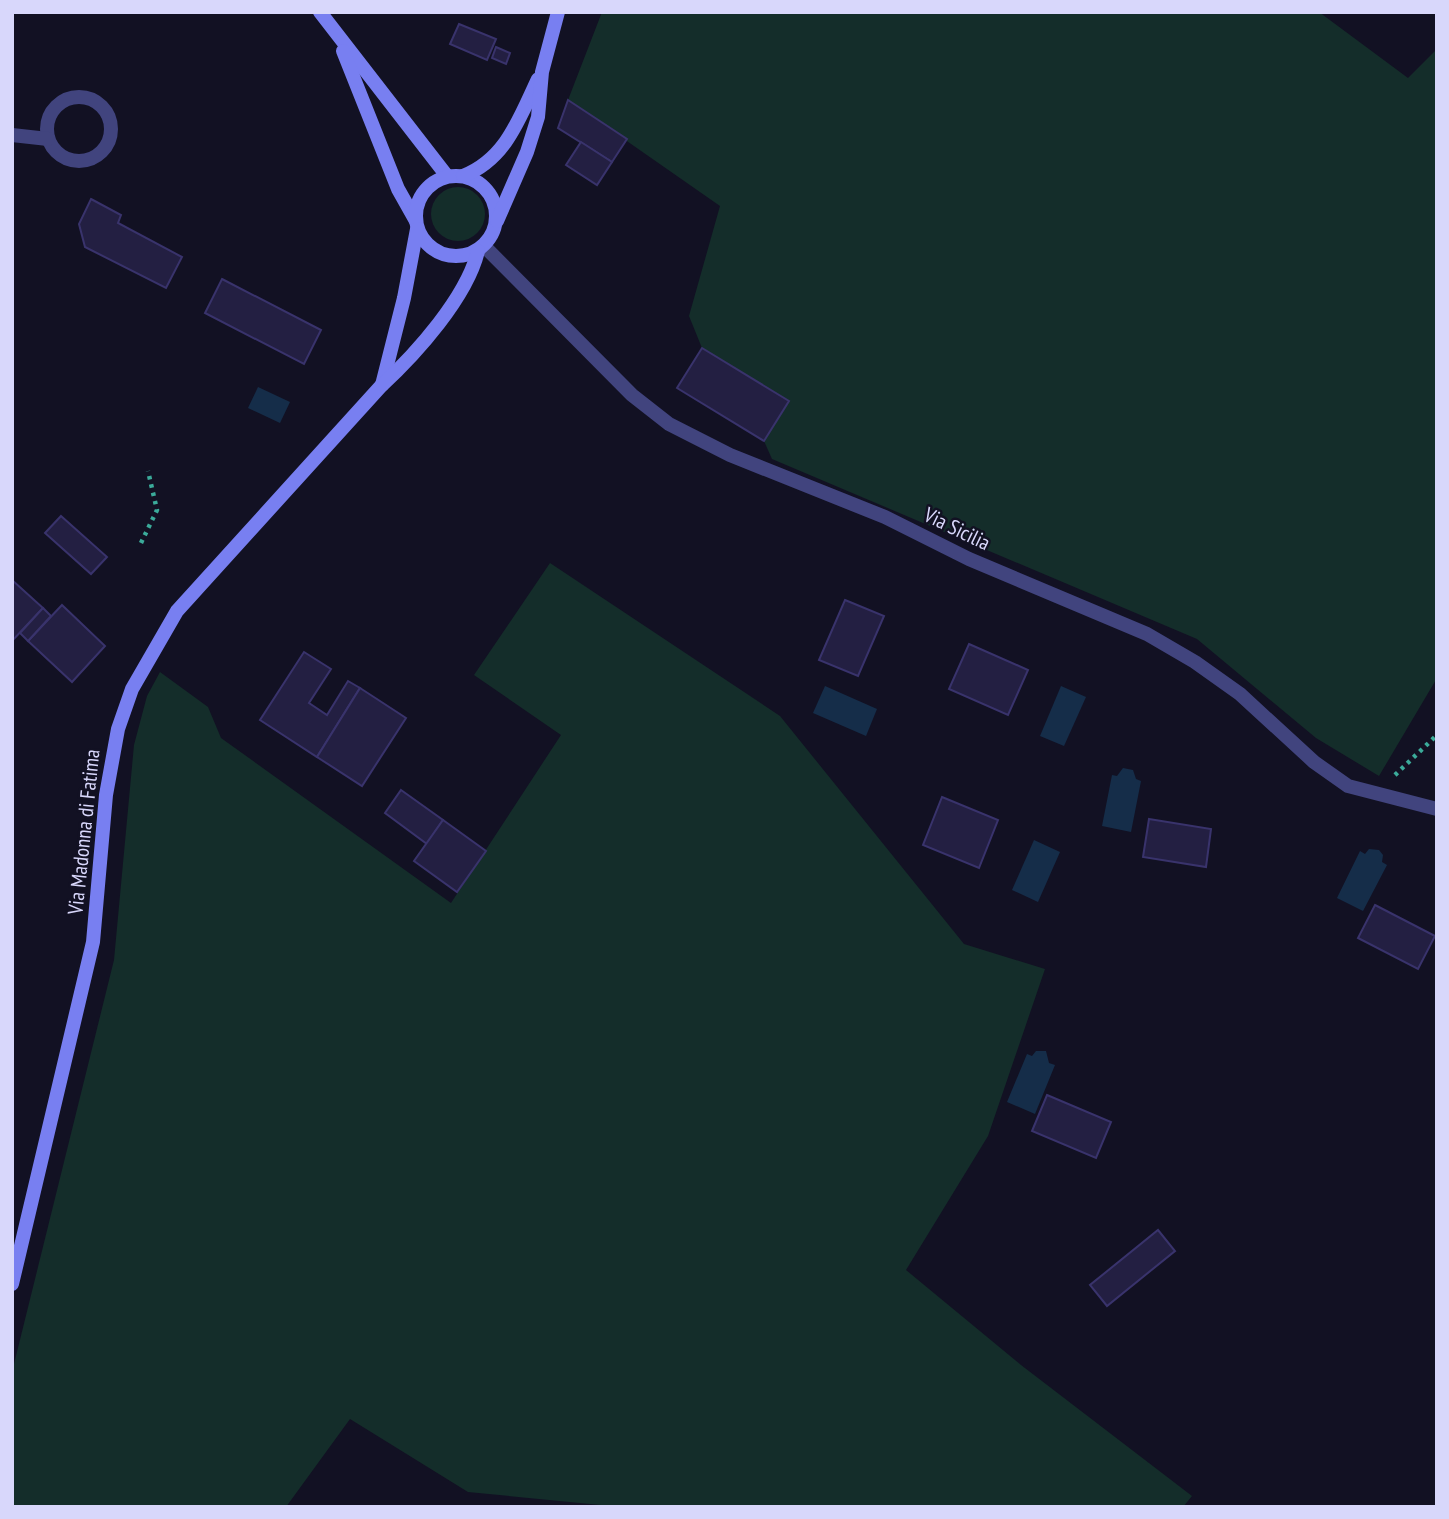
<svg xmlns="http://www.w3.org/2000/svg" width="1449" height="1519" viewBox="0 0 1449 1519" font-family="'PT Sans Narrow',sans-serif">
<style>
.green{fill:#142d2a}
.water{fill:#152d49}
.building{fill:#231f42;stroke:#39336c;stroke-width:2}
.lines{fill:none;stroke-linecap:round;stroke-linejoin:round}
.path{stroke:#3bab9a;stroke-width:4.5;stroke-dasharray:3.5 5;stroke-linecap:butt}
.minor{stroke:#41447e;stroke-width:14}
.secondary{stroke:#787ff1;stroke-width:14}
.labels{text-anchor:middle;stroke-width:5;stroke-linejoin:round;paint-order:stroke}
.street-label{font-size:21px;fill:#d8d7fb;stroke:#121123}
</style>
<rect width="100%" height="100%" fill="#121123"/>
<g class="green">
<polygon points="602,12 1319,12 1408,78 1437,49 1437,678 1379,776 1316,738 1197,639 772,459 764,441 788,401 702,348 689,316 720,206 568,100"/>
<circle cx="458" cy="214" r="27"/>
<polygon points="550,563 780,716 964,944 1045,969 988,1136 906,1270 1021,1365 1192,1496 1183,1507 621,1507 468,1492 350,1419 286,1507 12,1507 12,1372 114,960 134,745 147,696 160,672 208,707 221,738 451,903 561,735 474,675"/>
</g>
<g class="water">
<polygon points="258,387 290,402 280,423 248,408"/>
<polygon points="825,686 877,709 866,736 813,713"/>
<polygon points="1061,686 1086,697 1064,746 1040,736"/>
<polygon points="1123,768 1133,770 1136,779 1141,781 1131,832 1102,826 1112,775 1117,776"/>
<polygon points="1034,840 1060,852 1038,902 1012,890"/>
<polygon points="1369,849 1379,850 1383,855 1382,862 1387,865 1363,911 1337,898 1360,851 1365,854"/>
<polygon points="1036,1051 1046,1051 1049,1063 1055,1065 1035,1114 1007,1102 1027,1054 1032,1056"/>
</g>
<g class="building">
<polygon points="459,24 496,39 487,60 450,44"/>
<polygon points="496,47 510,53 506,64 492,58"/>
<polygon points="568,100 627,139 612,162 558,128"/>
<polygon points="581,142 612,162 597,185 566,165"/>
<polygon points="91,199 121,215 118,223 182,257 166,288 85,247 79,224"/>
<polygon points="222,279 321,330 304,364 205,313"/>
<polygon points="702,348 789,401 764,441 677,388"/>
<polygon points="61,516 107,557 91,574 45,533"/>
<polygon points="12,580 43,608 12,641"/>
<polygon points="845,600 884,616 858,676 819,660"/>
<polygon points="62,605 105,646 72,682 28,641"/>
<polygon points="43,608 51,616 28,641 20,633"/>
<polygon points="969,644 1028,670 1008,715 949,689"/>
<polygon points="304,652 331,669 309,703 327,715 348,681 360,688 317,757 260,720"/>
<polygon points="360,688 406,718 362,786 317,757"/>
<polygon points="401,790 443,820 427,844 385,813"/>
<polygon points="942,797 998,820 979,868 923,845"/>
<polygon points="1149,819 1211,829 1206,867 1143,857"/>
<polygon points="443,820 486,851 457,892 414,861"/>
<polygon points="1375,905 1435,936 1418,969 1358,938"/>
<polygon points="1047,1095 1111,1122 1096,1158 1032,1131"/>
<polygon points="1158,1230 1175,1251 1107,1306 1090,1285"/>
</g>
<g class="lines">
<g class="path">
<polyline points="141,543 157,510 148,471"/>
<polyline points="1395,775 1437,735"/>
</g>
<g class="minor">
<circle cx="79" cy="129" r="32"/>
<polyline points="12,135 48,139"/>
<polyline points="484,246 632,395 669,424 730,455 885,517 969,559 1147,634 1195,662 1240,694 1314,762 1348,786 1437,809"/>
</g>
<g class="secondary">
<polyline points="320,12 447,176"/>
<polyline points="343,51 398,189 416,221"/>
<circle cx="456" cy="216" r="40"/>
<path d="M463 176C506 159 519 119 538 79"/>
<polyline points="497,221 527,152 538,117 542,72 558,12"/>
<polyline points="382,385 404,298 417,229"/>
<path d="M12 1284 93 942 106 795 118 729 132 689 177 611 381 386C416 354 467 297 478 251"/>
</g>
</g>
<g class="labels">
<g class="street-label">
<text transform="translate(957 529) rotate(26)" y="7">Via Sicilia</text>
<text transform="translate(84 832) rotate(-84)" y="7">Via Madonna di Fatima</text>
</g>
</g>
<rect width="1449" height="1519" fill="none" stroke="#d8d7fb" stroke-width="28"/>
</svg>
